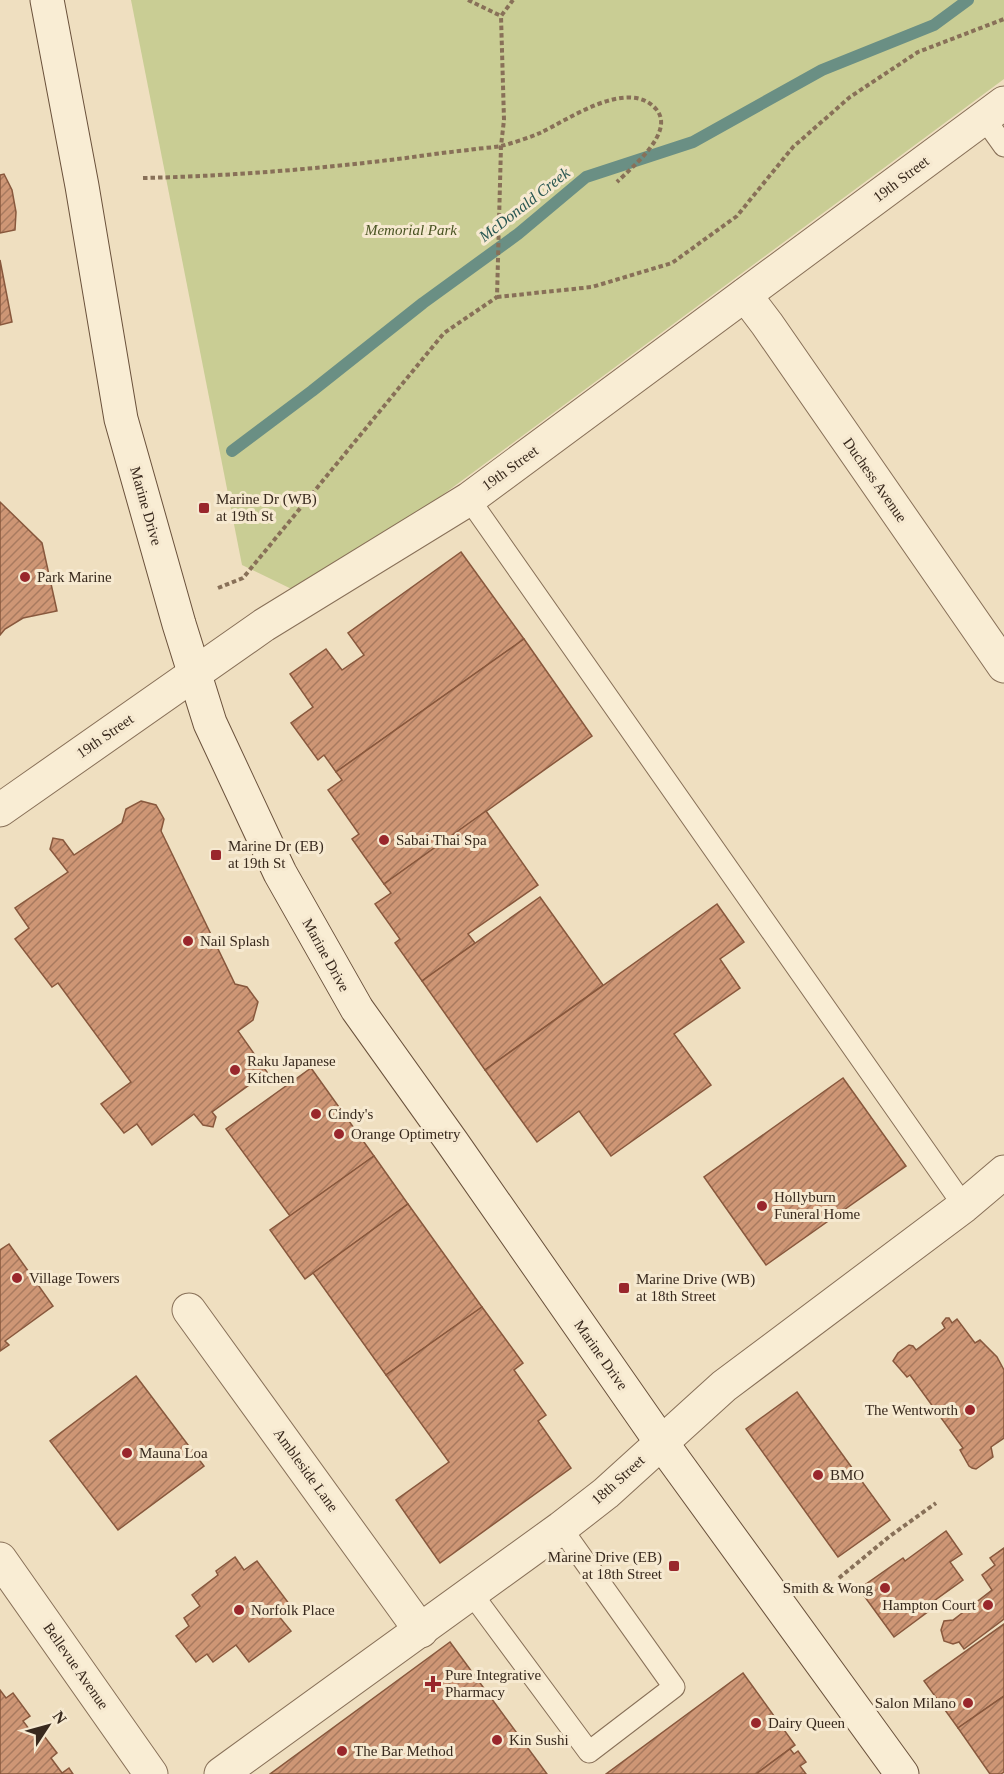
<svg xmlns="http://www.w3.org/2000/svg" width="1004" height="1774" viewBox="0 0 1004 1774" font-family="'Times New Roman',serif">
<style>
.park{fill:#c9cd94}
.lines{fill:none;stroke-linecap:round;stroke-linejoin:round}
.stream{stroke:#6a8f84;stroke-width:12}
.building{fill:url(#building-hatch);stroke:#88583d;stroke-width:1.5}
.service-casing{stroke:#887058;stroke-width:23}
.minor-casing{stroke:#887058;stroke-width:35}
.tertiary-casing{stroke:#887058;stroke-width:35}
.secondary-casing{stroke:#6a513b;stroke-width:35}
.path{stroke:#887058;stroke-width:4;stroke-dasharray:4.5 3;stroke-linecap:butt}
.service{stroke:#f9edd4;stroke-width:21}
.minor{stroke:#f9edd4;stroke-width:33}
.tertiary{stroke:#f9edd4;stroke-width:33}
.secondary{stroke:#f9edd4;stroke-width:33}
.poi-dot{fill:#99272c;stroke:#f6e9d0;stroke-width:2}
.labels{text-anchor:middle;stroke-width:6;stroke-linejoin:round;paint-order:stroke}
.street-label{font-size:15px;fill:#38291d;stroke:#f6e9d0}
.park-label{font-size:15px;font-style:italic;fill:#4a5423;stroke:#f6e9d0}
.poi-label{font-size:15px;fill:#38291d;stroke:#f6e9d0;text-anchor:start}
.water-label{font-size:16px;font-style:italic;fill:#2b5853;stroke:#f6e9d0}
</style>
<defs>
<pattern id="building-hatch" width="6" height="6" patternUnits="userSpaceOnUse" patternTransform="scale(1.5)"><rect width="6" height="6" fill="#ce9675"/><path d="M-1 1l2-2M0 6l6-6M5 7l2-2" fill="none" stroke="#a87a5f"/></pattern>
</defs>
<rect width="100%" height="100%" fill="#efdfc0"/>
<polygon class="park" points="131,0 1004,0 1004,79 306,596 242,565"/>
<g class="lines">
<polyline class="stream" points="232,451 312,391 423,303 518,234 586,177 693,142 822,70 934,25 968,0"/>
</g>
<g class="building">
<polygon points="4,174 12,190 16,212 15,230 0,233 0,175"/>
<polygon points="0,260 12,322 0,325"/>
<polygon points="0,502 42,543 57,611 23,618 5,629 0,635"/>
<polygon points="461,552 524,639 336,772 324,755 318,760 291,723 313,707 290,674 326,649 342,670 364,655 348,633"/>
<polygon points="524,639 592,736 384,884 352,839 359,834 328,790 342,780 336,772"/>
<polygon points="141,801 156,805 164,819 161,831 235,984 247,987 258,1002 253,1020 238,1031 267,1072 212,1112 216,1117 213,1127 203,1125 194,1114 152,1145 137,1124 124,1133 101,1104 131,1082 58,983 52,987 15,939 29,928 15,908 68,872 50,849 53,838 63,840 74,855 122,823 126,809"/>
<polygon points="486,811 538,885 468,934 475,943 422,981 395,943 400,939 375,904 391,893 384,884"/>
<polygon points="540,897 603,985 485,1070 422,981"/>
<polygon points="717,904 744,942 720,959 740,988 674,1034 711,1085 611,1156 579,1111 537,1142 485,1070"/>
<polygon points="311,1068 374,1156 290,1216 226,1129"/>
<polygon points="843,1078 906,1166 766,1265 704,1177"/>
<polygon points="374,1156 408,1204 305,1279 270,1230"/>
<polygon points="408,1204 482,1307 386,1375 313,1273"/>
<polygon points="9,1244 53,1306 5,1341 9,1345 0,1351 0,1250"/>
<polygon points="482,1307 523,1363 514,1370 546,1415 538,1421 571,1468 440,1563 396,1500 449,1462 386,1375"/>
<polygon points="946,1318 949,1318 952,1323 957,1319 975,1343 980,1340 997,1357 1004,1370 1004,1438 991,1447 993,1457 976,1469 972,1468 969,1466 960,1450 963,1448 910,1375 907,1377 893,1361 898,1353 909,1345 913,1346 916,1350 945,1328 942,1323"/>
<polygon points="136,1376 204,1466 118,1530 50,1441"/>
<polygon points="797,1392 890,1520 838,1557 746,1429"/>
<polygon points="946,1531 962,1554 950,1562 963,1580 934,1601 937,1605 894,1637 859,1589 903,1558 905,1561"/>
<polygon points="1004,1548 1004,1619 964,1649 959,1642 953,1644 944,1641 941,1630 944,1621 953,1620 992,1590 982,1575 995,1565 990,1558"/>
<polygon points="235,1557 244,1570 257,1561 290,1605 277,1614 291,1631 249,1662 236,1645 213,1662 207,1654 196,1662 176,1636 189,1626 184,1618 200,1606 192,1595 218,1575 216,1571"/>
<polygon points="1004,1624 1004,1696 958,1728 924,1681"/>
<polygon points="450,1642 547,1774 270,1774"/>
<polygon points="743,1673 795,1745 756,1774 606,1774"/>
<polygon points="0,1690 6,1698 13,1693 30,1716 23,1721 35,1737 41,1732 57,1753 51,1758 62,1773 69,1768 73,1774 0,1774"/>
<polygon points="1004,1696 1004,1772 1001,1774 990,1774 958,1728"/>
<polygon points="790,1749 794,1754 798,1751 806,1762 800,1766 806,1774 756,1774"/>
</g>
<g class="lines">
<g class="service-casing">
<g id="service">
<polyline points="984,118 1004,146"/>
<polyline points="469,499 964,1206"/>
<polyline points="472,1594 589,1752 674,1687 561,1528"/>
</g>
</g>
<g class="minor-casing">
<g id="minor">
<polyline points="745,295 767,324 1004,666"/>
<polyline points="0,810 264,625 469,499 1004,103"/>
<polyline points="189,1310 421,1631"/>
<polyline points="221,1774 561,1528 606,1493 724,1386 964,1206 1004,1172"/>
</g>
</g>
<g class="tertiary-casing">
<polyline id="tertiary" points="0,1559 151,1774"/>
</g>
<g class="secondary-casing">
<polyline id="secondary" points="47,0 82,186 121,419 179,624 210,723 280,873 357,1009 452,1142 661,1442 902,1774"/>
</g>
<g class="path">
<polyline points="468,0 501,16"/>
<path d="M143 178C231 176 318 169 406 158 427 155 448 152 469 150 479 148 491 148 501 146 513 143 528 138 540 133 568 120 628 77 656 109 676 132 632 167 617 182"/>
<polyline points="497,297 592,287 672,263 737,216 793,147 850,97 918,52 1004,19"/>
<polyline points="218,588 243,578 444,333 497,297 501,146 504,120 501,16 513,0"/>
<polyline points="839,1578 890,1536 936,1503"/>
</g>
<use href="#service" class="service"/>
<use href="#minor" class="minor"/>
<use href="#tertiary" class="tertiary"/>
<use href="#secondary" class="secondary"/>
</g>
<g class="poi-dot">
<rect x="198" y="502" width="12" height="12" rx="3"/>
<circle cx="25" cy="577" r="6"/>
<circle cx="384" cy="840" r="6"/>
<rect x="210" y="849" width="12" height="12" rx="3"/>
<circle cx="188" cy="941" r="6"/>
<circle cx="235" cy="1070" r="6"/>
<circle cx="316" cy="1114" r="6"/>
<circle cx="339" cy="1134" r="6"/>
<circle cx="762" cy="1206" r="6"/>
<circle cx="17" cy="1278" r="6"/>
<rect x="618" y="1282" width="12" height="12" rx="3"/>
<circle cx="970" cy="1410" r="6"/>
<circle cx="127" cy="1453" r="6"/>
<circle cx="818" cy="1475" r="6"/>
<rect x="668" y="1560" width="12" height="12" rx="3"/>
<circle cx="885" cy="1588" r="6"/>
<circle cx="988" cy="1605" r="6"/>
<circle cx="239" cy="1610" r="6"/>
<path d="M430 1675h6v6h6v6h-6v6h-6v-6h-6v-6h6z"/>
<circle cx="968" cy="1703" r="6"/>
<circle cx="756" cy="1723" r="6"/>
<circle cx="497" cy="1740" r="6"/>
<circle cx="342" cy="1751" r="6"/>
</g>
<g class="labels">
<g class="street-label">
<text transform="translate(901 179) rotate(-37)" y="5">19th Street</text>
<text transform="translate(510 468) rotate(-36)" y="5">19th Street</text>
<text transform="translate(875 480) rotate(55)" y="5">Duchess Avenue</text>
<text transform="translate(146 506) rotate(74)" y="5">Marine Drive</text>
<text transform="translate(105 736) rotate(-35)" y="5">19th Street</text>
<text transform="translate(326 955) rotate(61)" y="5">Marine Drive</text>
<text transform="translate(601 1355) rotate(55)" y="5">Marine Drive</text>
<text transform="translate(306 1470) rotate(54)" y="5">Ambleside Lane</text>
<text transform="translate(618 1480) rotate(-42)" y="5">18th Street</text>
<text transform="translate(76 1666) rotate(55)" y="5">Bellevue Avenue</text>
</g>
<g class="park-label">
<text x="411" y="235">Memorial Park</text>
</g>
<g class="poi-label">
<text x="216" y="504">Marine Dr (WB)<tspan x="216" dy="17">at 19th St</tspan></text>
<text x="37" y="582">Park Marine</text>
<text x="396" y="845">Sabai Thai Spa</text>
<text x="228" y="851">Marine Dr (EB)<tspan x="228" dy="17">at 19th St</tspan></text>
<text x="200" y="946">Nail Splash</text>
<text x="247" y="1066">Raku Japanese<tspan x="247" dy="17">Kitchen</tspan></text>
<text x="328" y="1119">Cindy's</text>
<text x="351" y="1139">Orange Optimetry</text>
<text x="774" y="1202">Hollyburn<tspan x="774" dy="17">Funeral Home</tspan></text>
<text x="29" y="1283">Village Towers</text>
<text x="636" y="1284">Marine Drive (WB)<tspan x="636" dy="17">at 18th Street</tspan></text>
<text x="958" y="1415" text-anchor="end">The Wentworth</text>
<text x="139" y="1458">Mauna Loa</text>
<text x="830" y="1480">BMO</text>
<text x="662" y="1562" text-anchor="end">Marine Drive (EB)<tspan x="662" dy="17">at 18th Street</tspan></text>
<text x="873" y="1593" text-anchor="end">Smith &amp; Wong</text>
<text x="976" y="1610" text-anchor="end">Hampton Court</text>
<text x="251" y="1615">Norfolk Place</text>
<text x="445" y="1680">Pure Integrative<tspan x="445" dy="17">Pharmacy</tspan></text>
<text x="956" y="1708" text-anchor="end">Salon Milano</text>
<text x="768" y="1728">Dairy Queen</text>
<text x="509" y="1745">Kin Sushi</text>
<text x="354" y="1756">The Bar Method</text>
</g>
<g class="water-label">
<text transform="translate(524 204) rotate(-38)" y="6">McDonald Creek</text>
</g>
</g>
<g transform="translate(48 1726) rotate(54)" stroke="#f6e9d0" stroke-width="4.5" paint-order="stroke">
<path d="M0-4.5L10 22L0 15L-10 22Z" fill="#38291d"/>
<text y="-9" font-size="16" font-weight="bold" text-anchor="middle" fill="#38291d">N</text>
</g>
</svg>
